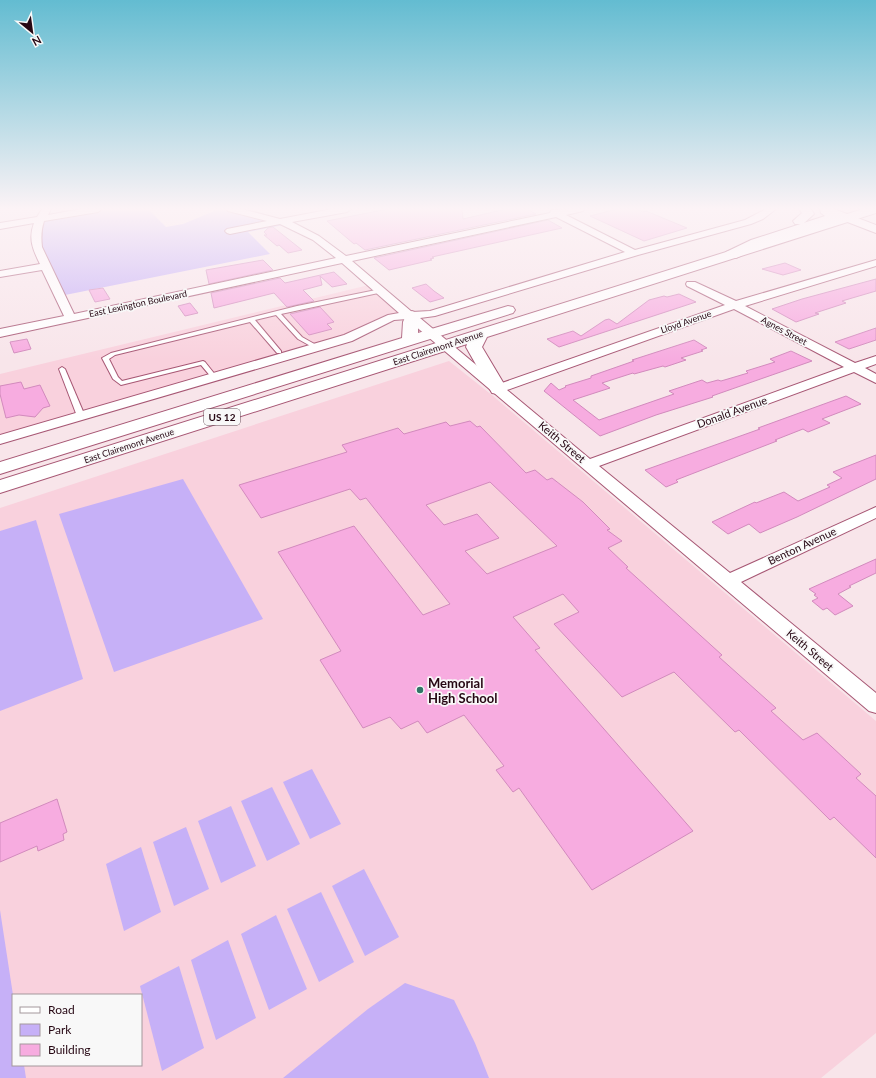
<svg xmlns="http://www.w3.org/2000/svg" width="876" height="1078" viewBox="0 0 876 1078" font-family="Lato,sans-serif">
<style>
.built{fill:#f9d1dd;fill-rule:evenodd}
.green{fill:#c6b0f7}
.building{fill:#f7ace0;stroke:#d28abd;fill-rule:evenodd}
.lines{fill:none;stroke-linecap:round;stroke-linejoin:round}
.service-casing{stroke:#a75774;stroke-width:2}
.minor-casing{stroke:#a75774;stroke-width:2}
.tertiary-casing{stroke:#a75774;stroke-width:2}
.primary-casing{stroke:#a75774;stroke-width:2}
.service{fill:#fff;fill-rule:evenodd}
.minor{fill:#fff;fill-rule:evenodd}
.tertiary{fill:#fff;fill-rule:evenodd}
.primary{fill:#fff;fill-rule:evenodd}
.poi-dot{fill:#317568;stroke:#f8f8f8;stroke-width:1.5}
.labels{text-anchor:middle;stroke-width:3.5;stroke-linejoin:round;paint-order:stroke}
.far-street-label{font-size:9px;fill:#260713;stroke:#f8f8f8}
.shield{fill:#f8f8f8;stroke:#654f58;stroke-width:1}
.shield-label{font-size:10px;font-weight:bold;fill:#260713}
.street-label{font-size:11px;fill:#260713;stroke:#f8f8f8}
.near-poi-label{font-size:13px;font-weight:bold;fill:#260713;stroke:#f8f8f8;text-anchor:start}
</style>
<rect width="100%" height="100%" fill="#f8e5ea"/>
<g class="built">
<polygon points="373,284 412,316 397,316 359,334 0,440 0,374"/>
<path d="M449 361 493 396 876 721V1033L821 1078H0V508ZM13 995H141V1065H13Z"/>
</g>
<g class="green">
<polygon points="98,209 148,209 166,227 183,224 219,209 231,209 289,224 248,232 270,254 60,296 37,247 40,219"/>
<polygon points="183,479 263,619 114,672 59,514"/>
<polygon points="36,520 83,679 0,711 0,531"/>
<polygon points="312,769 341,824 310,839 283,782"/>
<polygon points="272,787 300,844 267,861 241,801"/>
<polygon points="231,806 256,866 221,883 198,821"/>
<polygon points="186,827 209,889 174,906 153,842"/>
<polygon points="141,847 161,912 124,931 106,864"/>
<polygon points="364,869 399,937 365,956 332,886"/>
<polygon points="321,892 354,962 319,982 287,909"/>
<polygon points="0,910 13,995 13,1065 24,1065 26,1078 0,1078"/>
<polygon points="276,915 307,989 269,1010 241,934"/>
<polygon points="228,940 256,1018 216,1040 191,960"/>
<polygon points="179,966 204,1048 162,1071 140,986"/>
<polygon points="405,983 454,1000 475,1043 489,1078 283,1078 368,1009"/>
</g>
<g class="building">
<polygon points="388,209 462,209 463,219 506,209 527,209 536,214 365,250 356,243 354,244 327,221"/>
<polygon points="617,209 636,209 643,212 646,211 687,228 644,241 590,216"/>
<polygon points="548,220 562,228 432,257 434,258 430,259 432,260 389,270 374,258"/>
<polygon points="273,227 302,250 288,253 279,245 277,246 264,235 267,235 264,232 268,228"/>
<polygon points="263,260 273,270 209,284 206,270"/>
<polygon points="785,263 801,270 783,275 762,269"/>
<polygon points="334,272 347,284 332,287 320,276 322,285 303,290 314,301 287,307 274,293 214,308 211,293 280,278 285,283"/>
<polygon points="876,279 876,291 842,301 846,303 815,313 819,314 796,322 772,309 802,299"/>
<polygon points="426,284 434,291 444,298 430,302 412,288"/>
<polygon points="103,288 110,299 95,302 89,290"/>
<polygon points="679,294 696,302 559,347 547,339 573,331 581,336 605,320 609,319 617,324 649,300 664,296 667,297"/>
<polygon points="190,303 198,313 185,316 178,306"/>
<polygon points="320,307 334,322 327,324 332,329 309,335 290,314"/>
<polygon points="876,328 876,340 849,349 835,342"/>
<polygon points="27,339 31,349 14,353 10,342"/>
<polygon points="694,340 707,348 701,350 703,351 681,358 686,360 665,367 663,366 634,374 633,373 602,383 610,388 573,400 599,420 674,394 669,391 702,380 707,383 718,380 721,381 748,373 746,371 775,362 770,359 791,351 812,361 712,396 713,397 656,415 600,436 544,391 551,383 559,390 566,387 565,386 591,378 591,376 634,361 632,360"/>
<polygon points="21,382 24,389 40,385 50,406 43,408 35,417 19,415 6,418 0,394 0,386"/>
<polygon points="846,396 861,404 822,419 830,423 808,432 803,429 775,440 777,441 676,480 678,482 666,487 645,470 760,429 758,428"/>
<path d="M470 421 477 427 480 426 526 473 535 470 547 480 552 478 583 502 610 529 607 530 622 541 608 548 628 567 626 568 722 655 719 657 776 708 771 711 803 740 817 733 861 774 856 778 876 796V858L834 817 830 820 739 730 735 732 674 672 622 697 554 624 579 612 563 594 513 617 540 648 535 650 693 831 592 890 519 788 513 792 496 770 504 766 464 715 427 733 418 721 401 729 390 717 363 728 320 660 341 651 278 552 354 526 423 615 450 604 366 498 360 500 350 489 261 518 239 485 347 452 342 445 398 428 404 434 446 422 450 426ZM490 482 557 546 487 574 465 551 499 538 477 514 444 525 426 505Z"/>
<polygon points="876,455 876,479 797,517 760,533 749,524 728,534 712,522 755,502 756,503 784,492 798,501 830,487 827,485 842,478 833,472"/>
<polygon points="876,559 876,573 849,586 851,587 838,594 853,606 835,615 827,608 823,610 812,601 818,598 814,595 816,594 809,589"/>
<polygon points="57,799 67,832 63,834 64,840 38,851 37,846 0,862 0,823"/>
</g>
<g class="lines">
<g class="service-casing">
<g id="service">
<polygon points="381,289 384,291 383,292 281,314 302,337 318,346 318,348 314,348 298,339 276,315 255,320 281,351 281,353 277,353 250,322 115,355 109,359 118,377 122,381 203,361 205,362 217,377 214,379 212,378 201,365 121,385 113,379 102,358 111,353 297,306"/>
<polygon points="62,367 65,369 85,416 84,418 78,418 77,416 59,369"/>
</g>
</g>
<g class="minor-casing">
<path id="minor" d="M42 209H51L48 215 81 209H102L98 212 44 221C41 230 41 238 42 247L74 314 336 258 313 240 280 224 230 234 227 233 225 231 227 229 267 221 228 211 227 209H242L280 219 332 209H351L347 212 292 222 319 236 346 256 550 213 551 210 584 209 583 211 566 215 635 250 745 220 766 209H776L763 219 751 224 638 255 435 316 420 318 499 384 725 305 687 286 686 284 687 282H695L736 301 876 260V266L745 306 855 363 876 356V364L865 368 876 374V383L854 372 599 466 730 573 876 507V518L741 582 876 693V713L869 711 407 319 394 320 352 341 0 444V435L344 335 388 315 399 313 342 263 0 337V329L64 316 42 270 0 277V271L40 264C33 250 28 239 34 223L0 229V223L37 217ZM556 217 625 252 430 311 412 312 352 261ZM734 309 844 367 590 459 507 390Z"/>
</g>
<g class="tertiary-casing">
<polygon id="tertiary" points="820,209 834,209 876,225 876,233 837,218 835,221 761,246 736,258 726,258 724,255 726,252 751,240 825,216 821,213"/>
</g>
<g class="primary-casing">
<g id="primary">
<polygon points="799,209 811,209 814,214 803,224 795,224 793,221 802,213"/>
<polygon points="863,209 876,209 876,213 487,337 482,347 507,389 504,393 498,394 492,393 466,347 467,344 0,493 0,480"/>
<polygon points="508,306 513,307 515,310 513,313 0,474 0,462 402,338 403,322 407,313 412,311 417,313 420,316 418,322 418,333"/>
</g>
</g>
<use href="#service" class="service"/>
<use href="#minor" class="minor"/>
<use href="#tertiary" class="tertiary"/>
<use href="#primary" class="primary"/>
</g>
<linearGradient id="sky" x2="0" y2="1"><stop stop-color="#63bcd1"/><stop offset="0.58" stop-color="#fcf3f6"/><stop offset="1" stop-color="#fcf3f6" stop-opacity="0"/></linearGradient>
<rect width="876" height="360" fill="url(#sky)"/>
<circle class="poi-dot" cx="420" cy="690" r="4"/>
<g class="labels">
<g class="far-street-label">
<text transform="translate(138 304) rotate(-12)" y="3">East Lexington Boulevard</text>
<text transform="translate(686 322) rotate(-19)" y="3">Lloyd Avenue</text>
<text transform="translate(784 331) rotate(28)" y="3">Agnes Street</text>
<text transform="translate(438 348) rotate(-18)" y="3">East Clairemont Avenue</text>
<text transform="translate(129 446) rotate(-18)" y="3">East Clairemont Avenue</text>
</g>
<rect class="shield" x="204" y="409" width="36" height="16" rx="3"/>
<g class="shield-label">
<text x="222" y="421">US 12</text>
</g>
<g class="street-label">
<text transform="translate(732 412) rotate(-20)" y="4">Donald Avenue</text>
<text transform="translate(562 442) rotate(40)" y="4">Keith Street</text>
<text transform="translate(802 546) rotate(-25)" y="4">Benton Avenue</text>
<text transform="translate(810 650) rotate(40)" y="4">Keith Street</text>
</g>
<g class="near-poi-label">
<text x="428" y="688">Memorial<tspan x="428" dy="15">High School</tspan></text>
</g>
</g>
<rect x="12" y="994" width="130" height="72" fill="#f8f8f8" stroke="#a4989c"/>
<rect x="20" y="1007" width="20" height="6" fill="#ffffff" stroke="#a4989c"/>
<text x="48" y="1014" font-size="12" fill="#260713">Road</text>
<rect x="20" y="1024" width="20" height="12" fill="#c6b0f7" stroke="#a4989c"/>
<text x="48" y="1034" font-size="12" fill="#260713">Park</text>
<rect x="20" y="1044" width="20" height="12" fill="#f7ace0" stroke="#a4989c"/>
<text x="48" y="1054" font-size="12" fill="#260713">Building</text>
<g transform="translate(32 32) rotate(151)" stroke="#f8f8f8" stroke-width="3" paint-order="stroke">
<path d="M0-3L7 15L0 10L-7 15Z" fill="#260713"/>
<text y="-6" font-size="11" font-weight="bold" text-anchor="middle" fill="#260713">N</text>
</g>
</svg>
